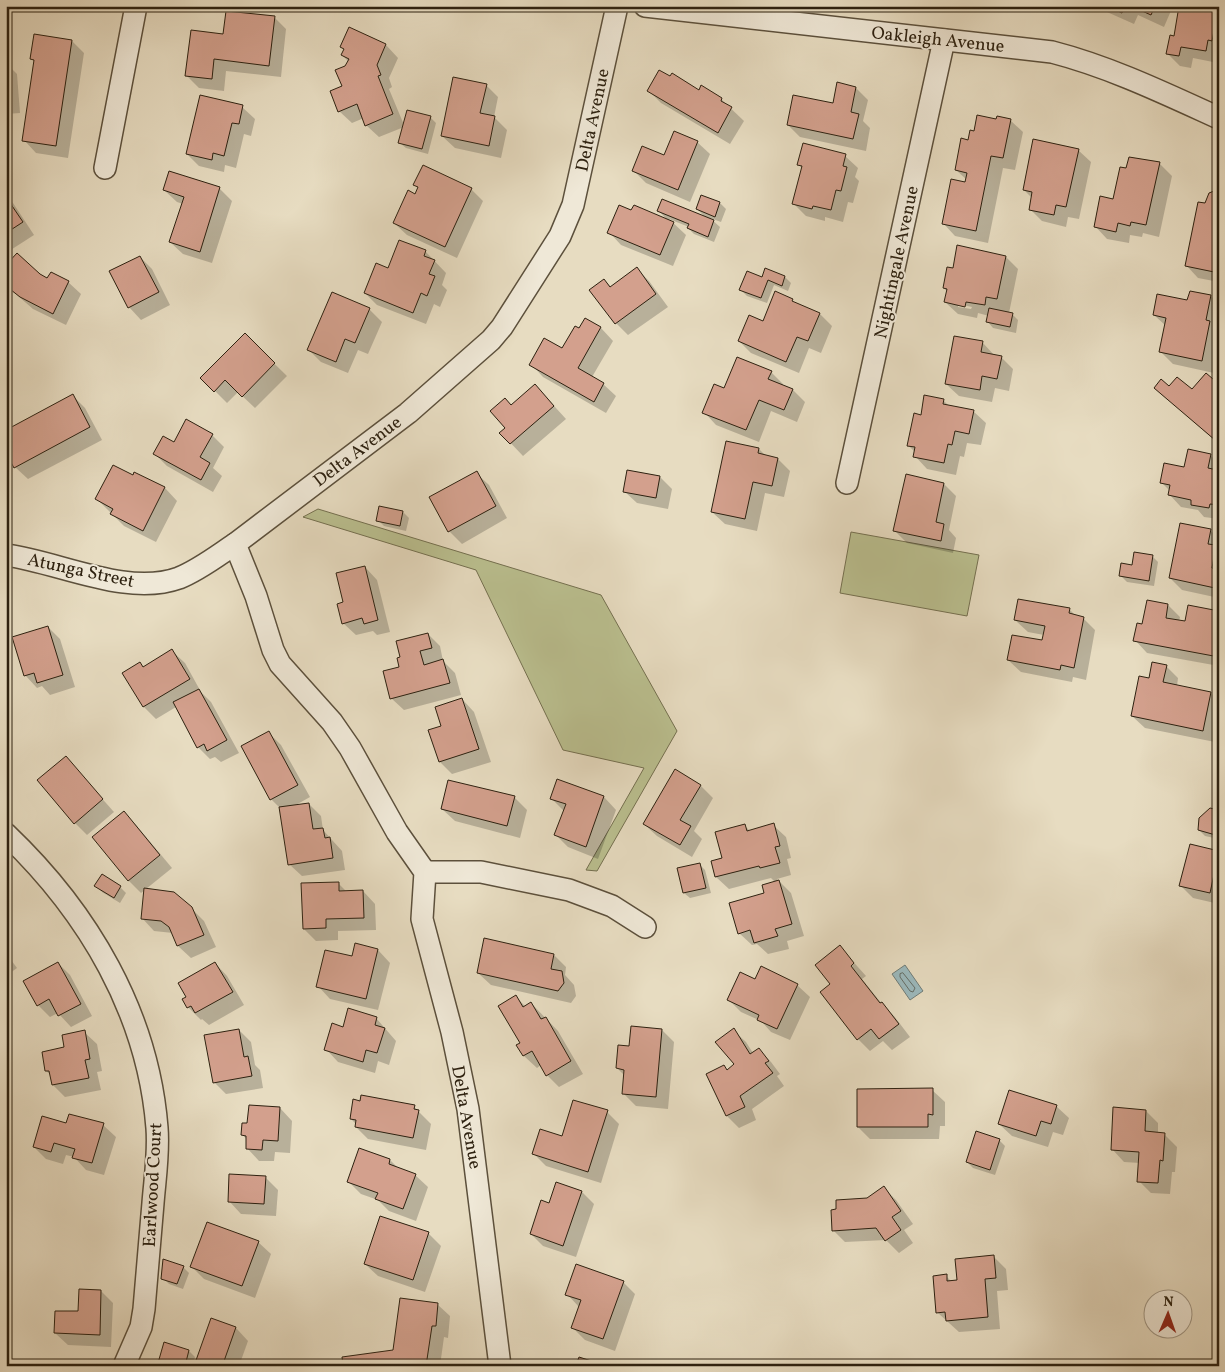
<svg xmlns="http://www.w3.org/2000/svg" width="1225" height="1372" viewBox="0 0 1225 1372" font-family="Vollkorn,serif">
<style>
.green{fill:#babf8f;stroke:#747050}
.water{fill:#9bb9bd;stroke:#6f7c78}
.shadow{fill:#0003;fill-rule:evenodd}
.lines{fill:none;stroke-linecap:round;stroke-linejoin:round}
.shore{stroke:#646d66;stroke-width:1}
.building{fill:#d3a08d;stroke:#2d2110}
.street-casing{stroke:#5c503c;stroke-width:24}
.street{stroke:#efe8d7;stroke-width:21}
.labels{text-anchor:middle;stroke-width:4;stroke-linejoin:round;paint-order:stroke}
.street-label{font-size:18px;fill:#2d2110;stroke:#efe8d7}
</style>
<rect width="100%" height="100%" fill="#e7dcc1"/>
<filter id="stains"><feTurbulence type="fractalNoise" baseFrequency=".004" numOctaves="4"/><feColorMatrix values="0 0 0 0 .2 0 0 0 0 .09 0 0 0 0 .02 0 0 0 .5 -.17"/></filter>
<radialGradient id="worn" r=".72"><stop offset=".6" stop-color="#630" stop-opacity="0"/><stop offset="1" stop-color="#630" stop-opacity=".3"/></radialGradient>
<g class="green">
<polygon points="318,509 601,595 677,731 597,871 586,870 644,768 563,750 476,570 303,517"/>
<polygon points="851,532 979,555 967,616 840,593"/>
</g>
<polygon class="water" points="905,965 923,991 910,1000 892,974"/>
<g class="shadow">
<polygon points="1101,6 1173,6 1164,27 1138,15 1134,24 1107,12"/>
<polygon points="1181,6 1200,6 1202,9 1219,13 1218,63 1193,58 1191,68 1180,66 1168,54 1175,37"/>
<polygon points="274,17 286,29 281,77 226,71 224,91 199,88 187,76 225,35"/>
<polygon points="350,29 386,45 398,58 389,78 392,87 389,89 404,125 430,117 436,123 428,154 406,148 400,143 404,127 379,137 366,125 364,118 352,123 339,111 346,67 349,62 342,55 345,50 341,47"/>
<polygon points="72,41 84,53 68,158 36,153 24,140 35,62 32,59"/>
<polygon points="6,63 17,74 20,113 6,114"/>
<polygon points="486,85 498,97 494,117 507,130 501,158 455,148 442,136"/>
<polygon points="856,88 868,100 863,121 870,128 866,151 800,137 788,125 834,105"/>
<polygon points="649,91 721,99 744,121 730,144 661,103"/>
<polygon points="242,107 255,119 251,136 244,134 236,168 225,165 224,172 199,166 187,154"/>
<polygon points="997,120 1010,120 1023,132 1015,170 1003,168 988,243 955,236 943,223 966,184 967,180 956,170 975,132"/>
<polygon points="697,142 710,154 690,202 646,183 633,170"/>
<polygon points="1078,150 1091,162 1079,219 1068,217 1066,227 1042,221 1030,209 1032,198 1024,190"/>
<polygon points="845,156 858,168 855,177 859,181 853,203 848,202 843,222 825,217 825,221 806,216 793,203 802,168 799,165"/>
<polygon points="1160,164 1172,176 1159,237 1143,233 1142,237 1130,235 1129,243 1107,239 1095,226 1113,200 1127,170"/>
<polygon points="415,185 471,189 483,201 457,258 407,235 394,223 415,195 418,188"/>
<polygon points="219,188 232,201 212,263 183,254 170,242 183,204 177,202 164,190"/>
<polygon points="1219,191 1219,282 1198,278 1186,265 1206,205"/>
<polygon points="6,196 13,203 34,235 6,253"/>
<polygon points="702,196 720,203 726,209 721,222 710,218 720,227 714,242 694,234 688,228 689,227 669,219 686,235 673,266 621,245 609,232 632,212 668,221 659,211 706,218 697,209"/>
<polygon points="425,251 446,273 442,285 447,290 440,307 434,304 426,324 377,305 365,293 388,269"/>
<polygon points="140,257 152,269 170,305 141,320 129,307"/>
<path d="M1006 257 1018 269 1009 313 1012 314 1018 320 1016 333 993 328 988 322 989 316 978 313 977 318 958 314 945 302 947 291 944 288 954 269ZM958 304 972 307 971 309 958 307Z"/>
<polygon points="637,269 649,281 668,307 628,335 616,323 604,280 612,288"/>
<polygon points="766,269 785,277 791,283 788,291 774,285 767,303 747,296 741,290 762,278"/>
<polygon points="40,275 48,280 68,282 81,294 66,325 33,309 10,289"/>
<polygon points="1211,296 1219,304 1219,349 1214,373 1173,364 1161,352 1166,326 1154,315 1188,301"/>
<polygon points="792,300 797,305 820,314 832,326 821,353 809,348 799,373 751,353 739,341"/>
<polygon points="369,309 382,322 368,354 358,350 348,373 321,362 309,350"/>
<polygon points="585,319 601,328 613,341 592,377 603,384 616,396 606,413 543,377 531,364 563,350 579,330"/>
<polygon points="245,335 287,376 255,408 238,392 227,403 202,378"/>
<polygon points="982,342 995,356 1001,357 1013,369 1009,391 995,388 992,402 959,396 946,384"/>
<polygon points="771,372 783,384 783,386 793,390 805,402 797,422 771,411 759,442 716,425 704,412 725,389"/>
<polygon points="1219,379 1219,444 1155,388 1169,388 1192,391"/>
<polygon points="535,385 566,419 523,456 501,433 506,428 511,406"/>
<polygon points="73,396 85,408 102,440 28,479 15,467"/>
<polygon points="943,400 949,406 973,411 986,423 981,445 967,443 964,457 960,456 956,475 927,469 915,456 915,452 908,445"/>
<polygon points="212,435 224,447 213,468 222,476 213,492 167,466 155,454 174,444"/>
<polygon points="759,449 766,456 778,459 790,471 784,497 765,493 757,531 725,524 712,512"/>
<polygon points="1210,455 1219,463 1219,519 1204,517 1198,510 1181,507 1169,494 1170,491 1162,483"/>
<polygon points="476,473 489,485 507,518 462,544 449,531"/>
<polygon points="135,474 165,488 177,501 156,542 124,526 97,499 133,477"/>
<polygon points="907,476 944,484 956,496 949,530 956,538 953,553 907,543 895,531"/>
<polygon points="660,477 672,489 668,509 637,503 624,491"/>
<polygon points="403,512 409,518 406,531 384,526 378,520"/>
<polygon points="1210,530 1219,539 1219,598 1182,590 1170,578"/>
<polygon points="1152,556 1158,562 1154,586 1127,582 1121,576"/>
<polygon points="365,567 377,580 390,632 377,635 373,631 356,635 343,623"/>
<polygon points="1168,605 1180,617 1179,622 1186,623 1219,613 1219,666 1147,653 1135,640 1143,626"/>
<polygon points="1069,609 1076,616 1083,618 1095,630 1086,680 1073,677 1072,682 1021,672 1008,660 1043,642 1044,635 1028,632 1015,620"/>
<polygon points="48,627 60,639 75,687 50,695 42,686 37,688 25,675"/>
<polygon points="428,634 440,646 443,661 455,673 461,695 404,710 391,698"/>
<polygon points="172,651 185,663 201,692 211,702 239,753 221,762 215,757 210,759 198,747 176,707 156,719 144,707 124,673 140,664 144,668"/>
<polygon points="1166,666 1178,678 1177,686 1211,693 1219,701 1219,726 1215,742 1145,728 1132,716 1150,680"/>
<polygon points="462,699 474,712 491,762 452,774 440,762 442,727"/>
<polygon points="269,733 281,745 310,797 294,806 309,804 321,816 323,830 342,851 345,870 302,876 289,864 281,809 271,799"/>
<polygon points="66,758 114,812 87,835 75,823"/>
<polygon points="557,781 604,797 616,810 598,859 568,847 556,835 564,811 551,798"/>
<polygon points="701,786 713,798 694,831 702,839 692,857 657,836 644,824"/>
<polygon points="514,797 527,810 520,838 455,821 442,809"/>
<polygon points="1219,811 1219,839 1205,836 1199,830"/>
<polygon points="124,813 136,825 172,868 141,893 129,881 94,837"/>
<polygon points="773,825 786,837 791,858 787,859 791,875 777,879 791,893 804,936 787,941 789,949 768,954 757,944 752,945 739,933 775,882 771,878 729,889 716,877 712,862 724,859 745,826 750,831"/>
<polygon points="1219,852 1219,904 1193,898 1181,886"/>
<polygon points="699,864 705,870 711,893 690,898 684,893"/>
<polygon points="338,883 347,892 363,891 375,904 376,930 338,931 338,940 316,941 304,929"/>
<polygon points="96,886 120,887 126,893 120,903 102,892"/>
<polygon points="191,908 204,921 216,947 191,958 178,946 173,933 154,931 142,918"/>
<polygon points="840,947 866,976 862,979 882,1004 894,1016 910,1037 892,1050 883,1041 870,1051 858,1039 832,985"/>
<polygon points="378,950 390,963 378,1010 330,999 318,986 353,958"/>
<polygon points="6,953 17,968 6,976"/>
<polygon points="554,955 566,967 565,975 574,985 576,996 571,1003 491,985 478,973"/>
<polygon points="58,963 70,975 92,1016 71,1027 58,1013 50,1017 38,1005"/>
<polygon points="215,963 227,976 244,1005 209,1025 202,1019 201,1020 188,1007"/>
<polygon points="755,981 797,985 810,997 790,1040 771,1032 761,1021 741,1012 729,1000"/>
<polygon points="516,997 526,1007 531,1003 558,1031 583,1074 559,1087 547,1075 541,1065 537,1068 524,1056 518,1045 521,1043"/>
<polygon points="376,1018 396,1041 389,1065 378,1061 375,1073 338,1062 326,1049 343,1028"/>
<polygon points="239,1030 251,1042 255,1065 260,1070 263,1088 226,1094 214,1082"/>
<polygon points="662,1030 674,1042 668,1109 636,1106 624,1094 625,1076 617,1068 630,1047"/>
<polygon points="733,1030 746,1042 753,1053 759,1050 771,1062 780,1074 777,1076 784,1086 752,1109 756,1120 739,1128 727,1116 724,1066 728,1071 736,1065"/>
<polygon points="84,1032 97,1044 102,1071 97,1072 101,1090 65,1097 53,1085 51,1075 46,1071 66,1048"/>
<polygon points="932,1090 945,1102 945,1126 940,1126 939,1139 870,1139 858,1127"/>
<polygon points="1056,1106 1069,1118 1063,1135 1053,1132 1048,1147 1012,1136 999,1124"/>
<polygon points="414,1107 431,1124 426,1150 368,1139 356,1127 356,1124 351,1119"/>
<polygon points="280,1108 292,1121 290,1153 275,1152 274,1161 259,1161 247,1148 247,1140 243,1135 249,1125"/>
<polygon points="1146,1111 1158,1123 1158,1134 1164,1134 1177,1147 1175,1172 1172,1172 1170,1194 1151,1193 1139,1181 1140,1163 1124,1162 1112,1149"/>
<polygon points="607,1112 619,1124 601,1183 546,1166 533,1153"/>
<polygon points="67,1125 103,1125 116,1137 104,1175 86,1170 74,1157 66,1155 63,1164 46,1159 34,1147"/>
<polygon points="999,1140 1005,1146 995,1175 973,1168 967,1162"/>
<polygon points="390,1160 398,1168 415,1175 428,1187 416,1221 389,1211 378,1200 361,1194 349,1182"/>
<polygon points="265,1177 278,1190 276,1216 241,1214 229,1201"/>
<polygon points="884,1188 896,1200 913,1224 904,1230 913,1243 899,1253 886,1240 845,1242 833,1230 867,1199"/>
<polygon points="582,1192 594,1204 576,1257 543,1246 531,1234 550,1204"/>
<polygon points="428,1233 441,1246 425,1292 378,1276 365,1264"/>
<polygon points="258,1242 271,1254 255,1298 204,1279 192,1267"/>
<polygon points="994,1257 1006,1269 1008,1290 997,1291 1000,1329 959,1332 938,1313 946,1276 952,1282 959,1281"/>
<polygon points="183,1267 189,1273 183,1289 169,1284 163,1278"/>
<polygon points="623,1282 635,1294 615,1351 585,1340 573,1328 579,1307 567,1294"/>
<polygon points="101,1291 113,1303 111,1347 68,1345 55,1333 79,1313"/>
<polygon points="437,1304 450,1316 448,1338 444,1337 440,1366 344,1366 394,1351"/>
<polygon points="236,1328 248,1341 239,1366 195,1366"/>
<polygon points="189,1351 195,1357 192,1366 162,1366 159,1363"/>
</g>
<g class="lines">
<polygon class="shore" points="903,973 915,988 913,992 910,991 900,977 900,974"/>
</g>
<g class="building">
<polygon points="1107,6 1125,6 1122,13"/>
<polygon points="1131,6 1155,6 1151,15"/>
<polygon points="1179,6 1197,6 1218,10 1212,41 1208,40 1206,51 1181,47 1179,56 1166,54 1170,35 1174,36"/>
<polygon points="226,11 275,16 269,66 214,59 212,79 185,76 191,30 223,34"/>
<polygon points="349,27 386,44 377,65 381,75 378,76 393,114 365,126 357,104 338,112 330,91 342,86 335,70 345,66 349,59 341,55 344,49 340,47"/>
<polygon points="34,34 72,40 56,146 22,141 34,60 30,59"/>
<polygon points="659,70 670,76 672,73 699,90 701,85 722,98 721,101 732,107 718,133 647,91"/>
<polygon points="6,71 8,101 6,101"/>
<polygon points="453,77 487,84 480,113 495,116 489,146 441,136"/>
<polygon points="837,82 856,87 851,112 859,114 853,139 787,125 793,95 833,103"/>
<polygon points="200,95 243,105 239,124 232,123 224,156 213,153 212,160 186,154"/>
<polygon points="407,110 431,116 422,149 398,143"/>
<polygon points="977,115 996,119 997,116 1011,119 1003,158 991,156 976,231 942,224 951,179 965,182 967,173 955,170 961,138 968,140 970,130 974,131"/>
<polygon points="674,131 698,141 678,190 632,171 642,146 664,155"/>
<polygon points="1033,139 1079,149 1066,207 1056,205 1054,215 1029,210 1032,192 1023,190"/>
<polygon points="803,143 846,154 843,166 847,167 841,191 836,190 831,210 813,206 812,209 792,204 802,166 797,165"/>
<polygon points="1129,157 1160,162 1146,225 1131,222 1130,226 1118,223 1116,232 1094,227 1100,196 1113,199 1120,167 1126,168"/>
<polygon points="423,165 472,188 445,247 393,223 408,190 415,194 418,187 413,185"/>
<polygon points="169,171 220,187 200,252 169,242 184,197 163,190"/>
<polygon points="1219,189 1219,273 1185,266 1198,202 1205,203 1209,193"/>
<polygon points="701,195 720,202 715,217 696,209"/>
<polygon points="6,197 23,222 6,233"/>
<polygon points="662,199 714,220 708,237 687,228 689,224 657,211"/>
<polygon points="619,205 631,210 634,205 674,222 660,255 607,233"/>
<polygon points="399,240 426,250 424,256 435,260 429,274 435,276 427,296 421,293 413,313 364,293 376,263 388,268"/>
<polygon points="957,245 1006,256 997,299 986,297 985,305 966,302 965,307 944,302 947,289 943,288 947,267 953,268"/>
<polygon points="17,253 40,274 47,278 51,272 69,281 53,314 20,297 6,286 6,265"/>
<polygon points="140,256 159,292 128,308 109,271"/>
<polygon points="637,267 656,294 615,324 589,290 604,279 610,287"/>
<polygon points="765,268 785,276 782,286 768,280 761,298 739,290 747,271 762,277"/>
<polygon points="775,291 793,299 792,301 820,313 808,341 797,337 786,362 738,341 749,315 763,321"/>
<polygon points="1190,291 1211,295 1206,320 1210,321 1202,361 1159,352 1166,318 1153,315 1157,294 1187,300"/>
<polygon points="332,292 370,308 355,343 345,339 336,362 307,350"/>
<polygon points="989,308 1013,313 1010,327 986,322"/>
<polygon points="585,318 601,327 578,368 604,383 594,402 529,365 544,338 562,348 575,326 579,328"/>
<polygon points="245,333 275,363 242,397 225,380 214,392 200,378"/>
<polygon points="954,336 983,341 981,352 1002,356 997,379 982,376 980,390 945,384"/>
<polygon points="737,357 772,371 768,379 793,389 784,410 759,400 746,430 702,413 714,384 724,388"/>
<polygon points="1206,373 1213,379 1216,375 1219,377 1219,401 1216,405 1219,407 1219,436 1215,440 1154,388 1161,379 1169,386 1177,377 1192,389"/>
<polygon points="535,384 554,406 510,444 499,433 505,428 490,411 505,398 511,405"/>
<polygon points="73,394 90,427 14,468 6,453 6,430"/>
<polygon points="924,395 944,399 943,404 974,410 969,434 955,431 952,445 948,444 944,463 913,457 915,447 907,446 914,413 921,415"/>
<polygon points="186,419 213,434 200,457 210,463 201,480 153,454 163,436 174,442"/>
<polygon points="726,441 759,448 758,453 778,458 772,486 753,482 745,519 711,512"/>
<polygon points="1188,449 1211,454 1208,468 1217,470 1215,479 1219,479 1219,505 1210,504 1209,508 1191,505 1191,500 1168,495 1170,485 1160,483 1164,463 1184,467"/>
<polygon points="113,465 133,475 134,472 165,487 143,531 110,514 113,509 95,499"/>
<polygon points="627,470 660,476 656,498 623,492"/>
<polygon points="477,471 496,506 448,532 429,497"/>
<polygon points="906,474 944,483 936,522 944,524 941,541 893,531"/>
<polygon points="379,506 403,511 400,526 376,521"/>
<polygon points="1180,523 1211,529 1208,544 1216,545 1212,568 1219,570 1215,588 1169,578"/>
<polygon points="1134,552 1153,555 1149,581 1119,576 1121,563 1132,565"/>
<polygon points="365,566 378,620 364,624 362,618 342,624 337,604 343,602 336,573"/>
<polygon points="1018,599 1070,608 1069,613 1084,617 1074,668 1061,665 1060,670 1007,660 1012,635 1042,640 1045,626 1014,620"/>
<polygon points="1147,600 1168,604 1166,618 1185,621 1188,605 1219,611 1219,657 1133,641 1137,623 1142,624"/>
<polygon points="48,626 63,675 37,683 34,673 24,676 12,637"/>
<polygon points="428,633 432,648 420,651 424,665 443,659 450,683 390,699 383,671 399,667 397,658 400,657 396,641"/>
<polygon points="172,649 190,679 143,707 122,673 140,662 143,667"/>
<polygon points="1152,662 1167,665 1163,682 1211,692 1203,731 1131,716 1139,676 1149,678"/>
<polygon points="199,689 227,740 207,751 204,744 197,748 173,702"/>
<polygon points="462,698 479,749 439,762 428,730 441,726 435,707"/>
<polygon points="269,731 298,785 270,800 241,746"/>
<polygon points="66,756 103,799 74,824 37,780"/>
<polygon points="675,769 701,785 680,820 691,826 680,845 643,824"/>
<polygon points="557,779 604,796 586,847 554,835 566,804 550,799"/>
<polygon points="448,780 515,796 507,826 441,809"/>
<polygon points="309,803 313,829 323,828 325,838 330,837 333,858 288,865 279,807"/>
<polygon points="1210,808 1219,810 1219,836 1198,830 1199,818"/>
<polygon points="124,811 160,855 128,881 92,837"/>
<polygon points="774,823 780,846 775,847 780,863 760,868 759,866 715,877 711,861 722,858 715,832 745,824 747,831"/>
<polygon points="1190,844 1219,851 1210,893 1179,886"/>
<polygon points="700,863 706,888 683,893 677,868"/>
<polygon points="102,874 121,886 114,898 94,886"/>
<polygon points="779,880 792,924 775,929 778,936 754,943 750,930 738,934 729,903 764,893 762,885"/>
<polygon points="339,882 339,891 363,890 364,918 326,919 326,928 303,929 301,883"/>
<polygon points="144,888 174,892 192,907 204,935 177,946 169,927 161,921 141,919"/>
<polygon points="484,938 554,954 551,969 562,971 564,983 558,991 477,973"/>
<polygon points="355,943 378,949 366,999 316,987 325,950 352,956"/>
<polygon points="840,945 854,963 851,966 880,1003 882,1002 899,1024 879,1039 871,1029 857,1040 820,992 830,984 815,965"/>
<polygon points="58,962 81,1004 58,1016 49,999 37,1006 23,981"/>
<polygon points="215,962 233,992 195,1013 191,1006 187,1008 182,999 186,997 178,983"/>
<polygon points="761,966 798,984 777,1029 757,1020 759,1015 727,1000 740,972 755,979"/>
<polygon points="516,995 523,1007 531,1002 541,1019 546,1017 571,1061 546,1076 532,1051 523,1056 516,1045 520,1043 498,1006"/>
<polygon points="348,1008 377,1017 375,1025 385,1028 377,1053 366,1050 363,1062 324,1050 332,1023 343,1027"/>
<polygon points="631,1026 662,1029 656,1097 622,1094 624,1070 616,1068 618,1045 629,1046"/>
<polygon points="734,1028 750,1054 759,1048 769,1061 765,1063 773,1073 740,1096 745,1107 726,1116 706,1074 724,1065 727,1070 734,1064 715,1042"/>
<polygon points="239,1029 244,1057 248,1056 252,1076 213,1083 204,1035"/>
<polygon points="85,1030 90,1059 85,1060 89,1078 52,1085 49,1071 45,1071 42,1052 64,1047 62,1035"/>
<polygon points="933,1088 933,1115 928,1114 928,1127 857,1127 857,1089"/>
<polygon points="1009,1090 1057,1105 1051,1124 1041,1121 1036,1136 998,1124"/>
<polygon points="361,1095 415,1105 414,1109 419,1110 413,1138 355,1127 356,1120 350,1119 353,1099 360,1101"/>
<polygon points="573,1100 608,1110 588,1172 532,1154 540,1129 562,1136"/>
<polygon points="249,1105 280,1107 278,1141 263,1140 262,1150 246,1149 246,1136 241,1135 242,1123 247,1123"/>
<polygon points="1113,1107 1146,1110 1145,1131 1165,1133 1163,1161 1160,1160 1158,1183 1137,1182 1139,1152 1111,1150"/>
<polygon points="69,1114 104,1123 92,1163 72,1158 75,1149 54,1143 51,1152 33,1147 42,1116 66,1123"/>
<polygon points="976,1131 1000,1139 990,1170 966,1162"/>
<polygon points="359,1148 390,1159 389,1164 416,1174 403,1209 375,1199 378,1193 347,1182"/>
<polygon points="229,1174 266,1176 264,1204 228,1202"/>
<polygon points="556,1182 582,1191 563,1246 530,1234 541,1200 549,1203"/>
<polygon points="884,1186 901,1211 892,1217 901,1230 885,1241 876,1228 832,1231 831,1210 836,1209 836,1200 867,1198"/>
<polygon points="380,1216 429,1232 413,1280 364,1264"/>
<polygon points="207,1222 259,1241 242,1286 190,1267"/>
<polygon points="994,1255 996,1278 985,1279 988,1317 946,1321 945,1312 936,1313 933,1276 947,1274 947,1281 957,1280 955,1259"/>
<polygon points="163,1259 184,1266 177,1284 161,1279"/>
<polygon points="576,1264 624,1281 603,1339 571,1328 581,1300 565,1295"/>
<polygon points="79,1289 101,1290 100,1335 54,1333 55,1311 78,1311"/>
<polygon points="400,1298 438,1303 436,1326 432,1326 426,1366 343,1366 342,1357 393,1350"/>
<polygon points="211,1318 236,1327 223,1364 228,1366 194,1366"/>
<polygon points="164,1342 189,1350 185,1366 165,1366 158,1363"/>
<polygon points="579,1357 607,1366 566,1366 567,1362 576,1365"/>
</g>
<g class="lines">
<g class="street-casing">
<g id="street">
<path d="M645 6 1052 52C1110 67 1164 93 1219 118"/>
<polyline points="105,168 136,6"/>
<polyline points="847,483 944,40"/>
<path d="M6 555C59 562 127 597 179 578 199 570 217 556 235 544"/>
<path d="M6 834C88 912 148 1013 157 1128 159 1153 155 1178 153 1203 150 1239 147 1274 144 1309L141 1327 124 1366"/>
<polyline points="425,872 481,872 569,890 612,906 645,927"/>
<polyline points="500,1366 468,1109 452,1032 422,919 425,872 397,832 350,748 332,722 280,664 273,650 256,596 235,544 408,413 491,340 502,327 560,236 573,205 617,6"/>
</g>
</g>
<use href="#street" class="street"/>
</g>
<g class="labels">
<g class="street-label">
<text transform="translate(938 39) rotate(6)" y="6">Oakleigh Avenue</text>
<text transform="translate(592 120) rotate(-78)" y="6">Delta Avenue</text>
<text transform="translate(896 262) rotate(-78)" y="6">Nightingale Avenue</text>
<text transform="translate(357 451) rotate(-37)" y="6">Delta Avenue</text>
<text transform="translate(81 570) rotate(12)" y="6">Atunga Street</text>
<text transform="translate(467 1117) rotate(80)" y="6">Delta Avenue</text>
<text transform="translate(152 1185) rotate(-87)" y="6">Earlwood Court</text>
</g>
</g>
<rect width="1225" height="1372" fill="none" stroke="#e7dcc1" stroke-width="25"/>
<rect x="8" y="8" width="1210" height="1357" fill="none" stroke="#2d2110" stroke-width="2.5"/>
<rect x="12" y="12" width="1200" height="1347" fill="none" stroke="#2d2110"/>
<g transform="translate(1168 1314) rotate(2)"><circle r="24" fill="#efe8d7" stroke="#a19887"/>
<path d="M0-4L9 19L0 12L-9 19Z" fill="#8f2418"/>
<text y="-8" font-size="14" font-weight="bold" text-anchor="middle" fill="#2d2110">N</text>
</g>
<rect width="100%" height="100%" filter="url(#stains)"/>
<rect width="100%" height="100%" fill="url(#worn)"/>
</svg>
